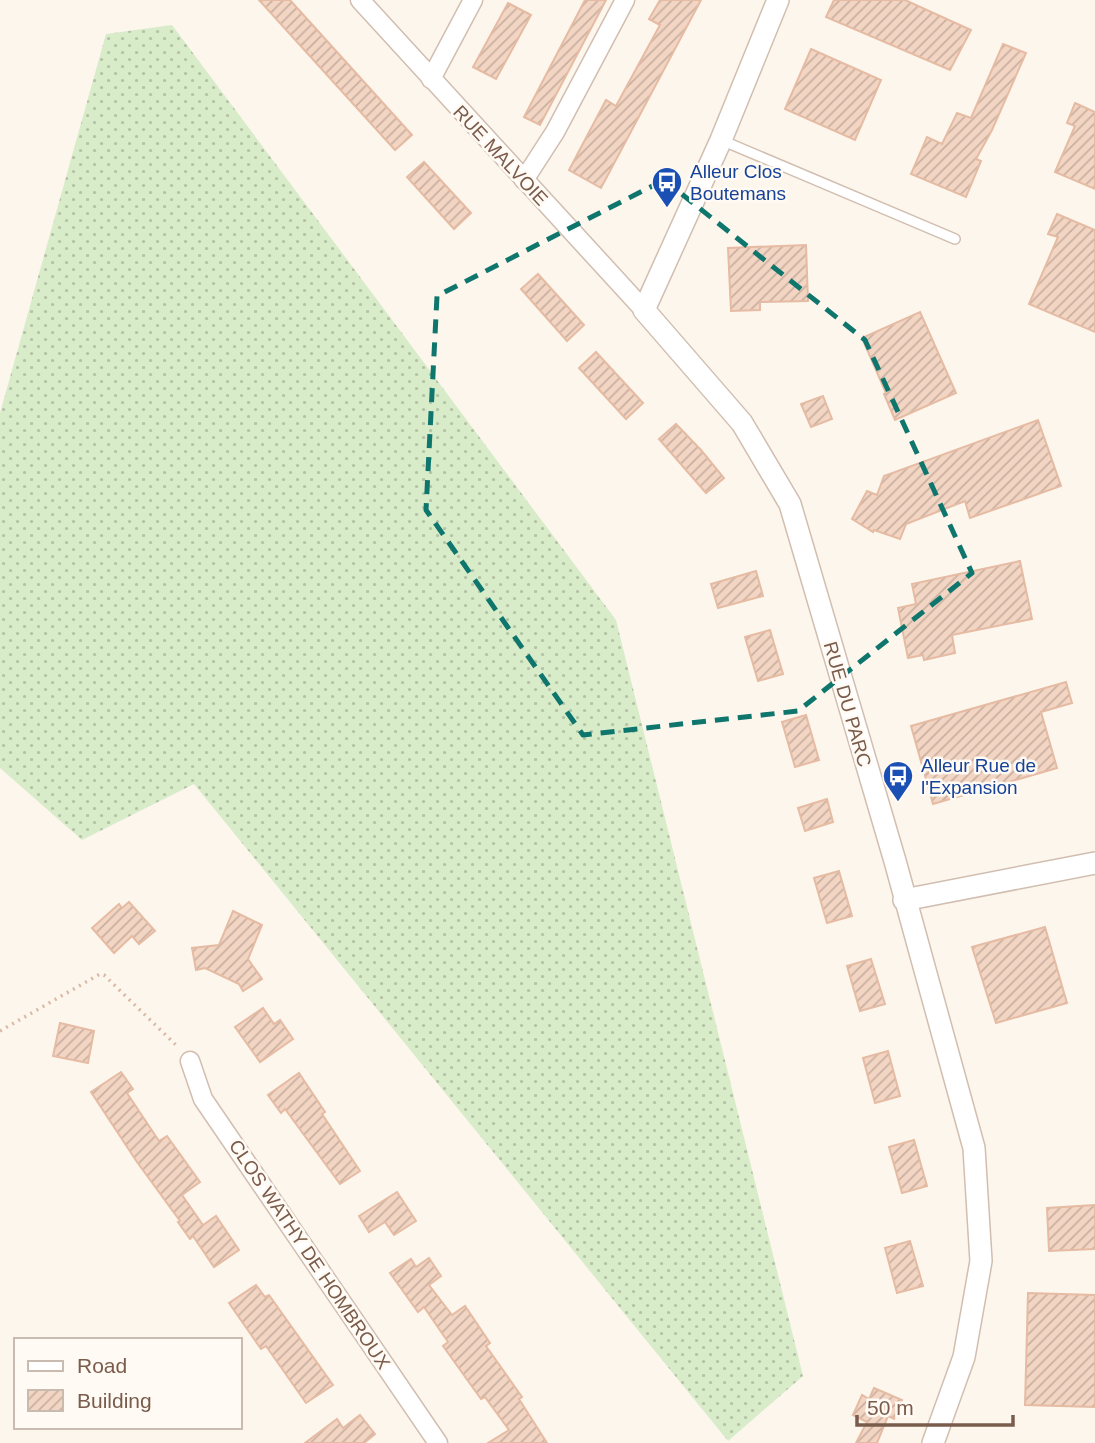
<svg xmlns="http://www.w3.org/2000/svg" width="1095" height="1443" viewBox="0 0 1095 1443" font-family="Arial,sans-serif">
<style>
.grass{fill:url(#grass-dots)}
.building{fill:url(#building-hatch);stroke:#e6bba3;stroke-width:2}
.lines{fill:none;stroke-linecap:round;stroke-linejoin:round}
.service-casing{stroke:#d1beb0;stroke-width:12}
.minor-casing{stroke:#d1beb0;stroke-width:21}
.tertiary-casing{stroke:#d1beb0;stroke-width:24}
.path{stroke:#d9b8a5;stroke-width:3.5;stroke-dasharray:2 5;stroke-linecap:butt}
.service{stroke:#fff;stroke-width:9}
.minor{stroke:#fff;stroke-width:18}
.tertiary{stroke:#fff;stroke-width:21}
.marked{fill:none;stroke:#0f766e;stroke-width:5;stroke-dasharray:14 9;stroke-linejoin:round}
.labels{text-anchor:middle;stroke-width:5;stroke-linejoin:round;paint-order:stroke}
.street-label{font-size:19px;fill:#7a5c4d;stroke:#fffaf3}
.transit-label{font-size:19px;fill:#164399;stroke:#fffaf3;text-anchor:start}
</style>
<defs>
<pattern id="grass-dots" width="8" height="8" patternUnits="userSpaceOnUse" patternTransform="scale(1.75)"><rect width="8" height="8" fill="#d8ecc9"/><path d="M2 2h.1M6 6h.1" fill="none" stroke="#b4c2a5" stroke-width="1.8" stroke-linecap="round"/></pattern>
<pattern id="building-hatch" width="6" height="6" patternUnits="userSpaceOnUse" patternTransform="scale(1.75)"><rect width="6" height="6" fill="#f3d5c3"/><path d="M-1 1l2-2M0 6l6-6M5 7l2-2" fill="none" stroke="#cab0a1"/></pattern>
</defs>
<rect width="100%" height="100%" fill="#fdf6ec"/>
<polygon class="grass" points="172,25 616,620 803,1376 728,1441 194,784 82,840 0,768 0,413 106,34"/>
<g class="building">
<polygon points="259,0 290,0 412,135 395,150"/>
<polygon points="585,0 606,0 540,125 524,117"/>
<polygon points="660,0 701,0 601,188 569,170 606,100 616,106 642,58 660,25 649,19"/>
<polygon points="834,0 905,0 971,30 950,70 826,17"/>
<polygon points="508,3 531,15 496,79 473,67"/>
<polygon points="1003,44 1026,53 992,130 976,159 981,161 966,197 911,174 927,137 942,144 957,113 971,118"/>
<polygon points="811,49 881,80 855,140 785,109"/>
<polygon points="1075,103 1095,112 1095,189 1055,172 1075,126 1067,123"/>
<polygon points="424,162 471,213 454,229 407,177"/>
<polygon points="1057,214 1095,230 1095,332 1029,304 1058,237 1048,234"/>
<polygon points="806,245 808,301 760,302 760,310 731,311 728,248"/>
<polygon points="538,274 584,325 567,341 521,289"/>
<polygon points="920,312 956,393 895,420 884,394 886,393 862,338"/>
<polygon points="596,352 643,403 626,419 579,368"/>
<polygon points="823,396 832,419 811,427 801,404"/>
<polygon points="1038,420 1061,486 970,518 965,501 906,524 900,539 874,530 873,532 852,519 867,491 877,495 884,476"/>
<polygon points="676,424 701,450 724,478 706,493 659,439"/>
<polygon points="1020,561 1032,619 952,635 955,653 924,660 923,655 908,658 898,608 916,604 912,584"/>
<polygon points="756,571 763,596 718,608 711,584"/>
<polygon points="770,630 783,674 758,681 745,637"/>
<polygon points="1066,682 1072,703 1041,712 1057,768 933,804 911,726"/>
<polygon points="806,715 819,760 795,767 782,722"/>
<polygon points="827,799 833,822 805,831 798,808"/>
<polygon points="839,871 852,916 827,923 814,878"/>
<polygon points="129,902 155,931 139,944 132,936 114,953 92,928 119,904 122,908"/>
<polygon points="233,911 262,925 248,959 262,979 243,991 239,984 205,968 196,970 192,948 219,945"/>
<polygon points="1045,927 1067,1003 996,1023 972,947"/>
<polygon points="871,959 885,1004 860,1011 847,966"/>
<polygon points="263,1008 274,1024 280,1020 293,1039 260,1062 235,1027"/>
<polygon points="60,1023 94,1031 88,1063 53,1056"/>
<polygon points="888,1051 900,1096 875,1103 863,1058"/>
<polygon points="121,1072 133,1089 127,1093 159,1141 167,1136 200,1182 182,1195 203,1225 216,1216 239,1250 214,1267 193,1236 190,1239 178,1222 180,1221 137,1162 91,1092"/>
<polygon points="299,1073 325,1112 322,1114 360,1171 340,1184 285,1109 281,1113 268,1095"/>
<polygon points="914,1140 927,1186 902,1193 889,1147"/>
<polygon points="397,1192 416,1221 394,1235 385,1222 369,1232 359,1216"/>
<polygon points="1095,1205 1095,1249 1049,1251 1047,1208"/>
<polygon points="910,1241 923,1286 897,1293 885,1248"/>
<polygon points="429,1258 441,1276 429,1285 452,1315 465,1306 490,1343 486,1346 522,1397 519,1399 547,1443 488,1443 509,1430 485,1397 481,1399 443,1346 448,1342 424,1307 418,1312 390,1273 411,1259 416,1267"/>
<polygon points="256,1285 265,1297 269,1295 333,1385 306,1403 266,1346 261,1349 229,1303"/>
<polygon points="1028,1293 1095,1295 1095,1407 1025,1405"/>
<polygon points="874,1388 902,1400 894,1419 888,1416 877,1443 856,1443 867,1422 853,1415 862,1395 869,1399"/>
<polygon points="360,1415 375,1434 364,1443 305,1443 337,1419 343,1428"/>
</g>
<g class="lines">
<g class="service-casing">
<polyline id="service" points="721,140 955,239"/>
</g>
<g class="minor-casing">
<g id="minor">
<polyline points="360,0 644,310"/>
<polyline points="431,79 473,0"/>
<polyline points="524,180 555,132 625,0"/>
<polyline points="190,1061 203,1099 438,1443"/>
</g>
</g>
<g class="tertiary-casing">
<g id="tertiary">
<polyline points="778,0 721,140 644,310 742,423 790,504 895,861 974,1148 981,1261 964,1357 933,1443"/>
<polyline points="904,900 1095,863"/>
</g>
</g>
<polyline class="path" points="0,1031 100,974 104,975 178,1047"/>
<use href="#service" class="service"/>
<use href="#minor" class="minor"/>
<use href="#tertiary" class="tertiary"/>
</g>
<path class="marked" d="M664 180 865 340 972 573 798 711 583 735 426 510 437 296Z"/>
<defs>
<g id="bus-pin" transform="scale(1.575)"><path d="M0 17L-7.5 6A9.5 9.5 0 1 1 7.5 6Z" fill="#1a4fb4" stroke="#fffaf3"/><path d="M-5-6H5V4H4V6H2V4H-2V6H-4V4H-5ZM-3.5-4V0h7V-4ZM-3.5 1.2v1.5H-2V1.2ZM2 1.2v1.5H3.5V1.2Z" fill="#fff"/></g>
</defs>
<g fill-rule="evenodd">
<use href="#bus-pin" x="667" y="182"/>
<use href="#bus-pin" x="898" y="776"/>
</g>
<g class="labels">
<g class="street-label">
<text transform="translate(501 155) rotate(47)" y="7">RUE MALVOIE</text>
<text transform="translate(848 704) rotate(74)" y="7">RUE DU PARC</text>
<text transform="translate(310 1254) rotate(56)" y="7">CLOS WATHY DE HOMBROUX</text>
</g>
<g class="transit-label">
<text x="690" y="178">Alleur Clos<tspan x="690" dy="22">Boutemans</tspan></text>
<text x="921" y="772">Alleur Rue de<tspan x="921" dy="22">l'Expansion</tspan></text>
</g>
</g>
<rect x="14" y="1338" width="228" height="91" fill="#fffaf3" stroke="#cabbb1" stroke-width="2"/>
<rect x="28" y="1361" width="35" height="10" fill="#ffffff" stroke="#cabbb1" stroke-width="2"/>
<text x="77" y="1373" font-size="21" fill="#7a5c4d">Road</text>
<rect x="28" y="1390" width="35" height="21" fill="url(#building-hatch)" stroke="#cabbb1" stroke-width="2"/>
<text x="77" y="1408" font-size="21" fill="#7a5c4d">Building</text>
<path d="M857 1415v10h156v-10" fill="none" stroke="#7a5c4d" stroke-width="3.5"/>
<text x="867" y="1415" font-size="21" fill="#7a5c4d" stroke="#fffaf3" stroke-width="5" paint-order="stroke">50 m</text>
</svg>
